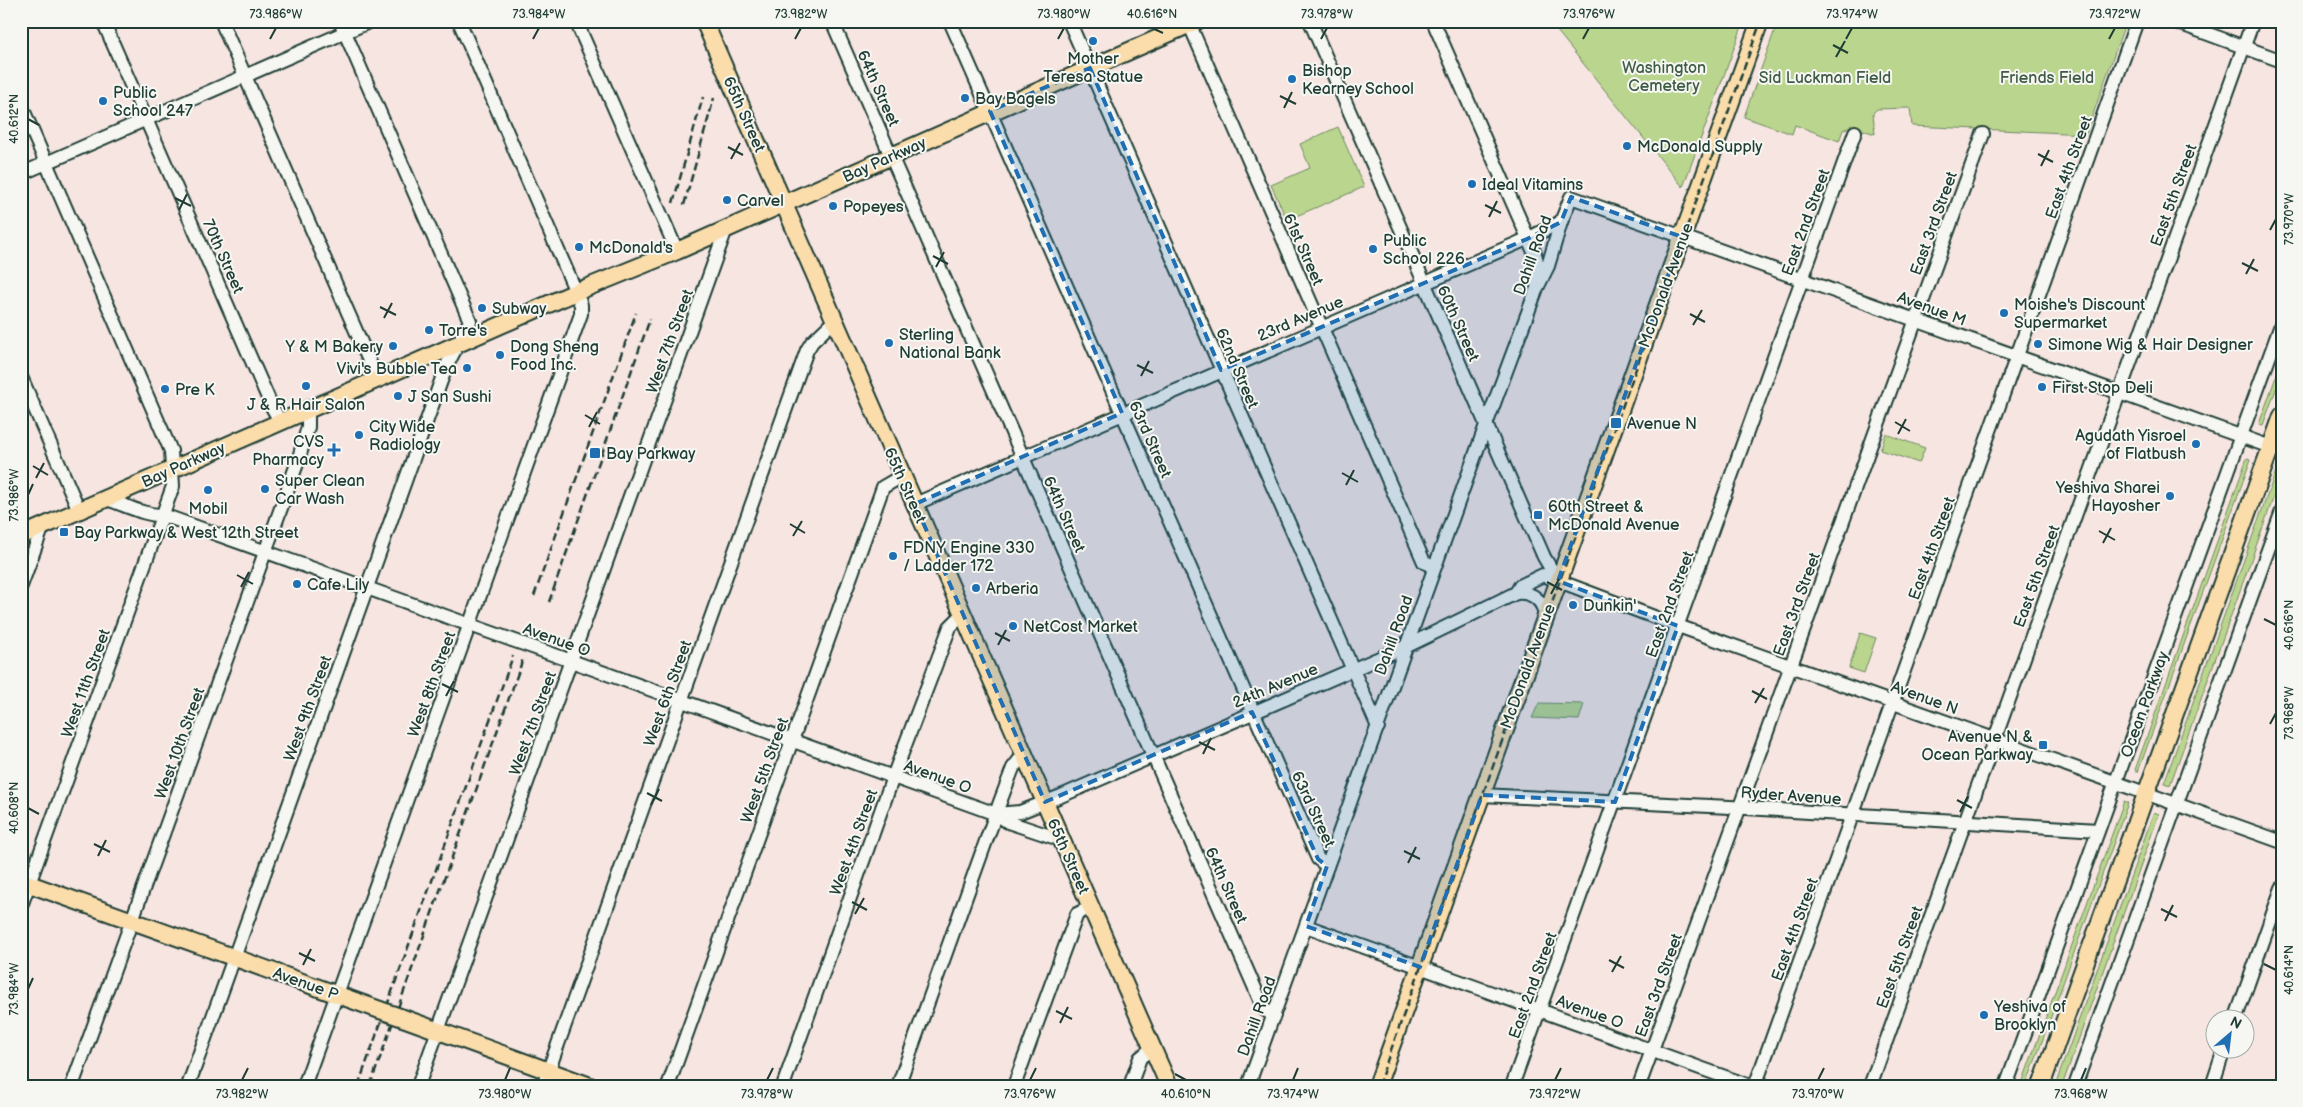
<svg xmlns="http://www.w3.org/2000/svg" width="2303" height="1107" viewBox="0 0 2303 1107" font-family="'Balsamiq Sans',sans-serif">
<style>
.green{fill:#bad58d;stroke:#6c8960}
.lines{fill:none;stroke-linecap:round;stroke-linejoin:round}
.minor-casing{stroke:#1f3d34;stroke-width:16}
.major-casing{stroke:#1f3d34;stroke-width:20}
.minor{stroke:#f6f6f2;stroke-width:12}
.major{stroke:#fbddab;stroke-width:16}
.rail{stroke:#1f3d34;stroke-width:2.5;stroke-dasharray:8 4;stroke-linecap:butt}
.minor-bridge-casing{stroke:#1f3d34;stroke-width:16;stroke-linecap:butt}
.major-bridge-casing{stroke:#1f3d34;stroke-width:20;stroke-linecap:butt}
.minor-bridge{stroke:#f6f6f2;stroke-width:12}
.major-bridge{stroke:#fbddab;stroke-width:16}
.marked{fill:#1f6fb2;fill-opacity:0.2;stroke:#1f6fb2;stroke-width:4;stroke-dasharray:10 6;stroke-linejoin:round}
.ticks{fill:none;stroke:#1f3d34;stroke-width:2}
.poi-dot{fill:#1f6fb2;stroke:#f6f6f2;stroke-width:2}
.labels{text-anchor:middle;stroke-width:4;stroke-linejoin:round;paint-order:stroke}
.poi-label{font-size:16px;fill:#1f3d34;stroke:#f6f6f2;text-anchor:start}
.park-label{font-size:16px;fill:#3e5b46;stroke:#f6f6f2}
.street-label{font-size:16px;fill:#1f3d34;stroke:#f6f6f2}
.neatline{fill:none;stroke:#1f3d34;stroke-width:2}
.ticks-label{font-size:12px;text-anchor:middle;fill:#1f3d34}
</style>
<rect width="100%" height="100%" fill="#f7e5e1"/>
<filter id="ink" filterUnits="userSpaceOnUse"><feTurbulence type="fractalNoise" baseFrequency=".02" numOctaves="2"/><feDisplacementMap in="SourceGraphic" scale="10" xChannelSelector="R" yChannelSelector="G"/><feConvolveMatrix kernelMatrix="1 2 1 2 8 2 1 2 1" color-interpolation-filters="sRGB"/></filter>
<g filter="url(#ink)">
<g class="green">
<polygon points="1549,21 1744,21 1683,187"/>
<polygon points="1778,21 2126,21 2086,134 1912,126 1910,108 1877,109 1873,113 1875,134 1851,126 1843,130 1839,141 1795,125 1792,134 1744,117"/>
<polygon points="1338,127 1364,187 1287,220 1271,185 1310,168 1300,144"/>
<polygon points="2282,360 2282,373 2263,425 2259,424"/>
<polygon points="1886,434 1925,448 1919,463 1880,450"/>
<polygon points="2247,458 2251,459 2138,772 2135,770"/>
<polygon points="2277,468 2282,470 2282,474 2170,785 2164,783"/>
<polygon points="1860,633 1876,638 1864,673 1849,668"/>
<polygon points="1539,703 1584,704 1579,720 1532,718"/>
<polygon points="2124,801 2128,803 2026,1086 2021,1086"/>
<polygon points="2154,812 2159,814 2062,1086 2055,1086"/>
</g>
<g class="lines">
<g class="minor-casing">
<g id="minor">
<polyline points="103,21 272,407 280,421"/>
<polyline points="221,21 377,379"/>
<polyline points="576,21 677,251"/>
<polyline points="832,21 1264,1009 1274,1016"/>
<polyline points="950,21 1318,859 1327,866"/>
<polyline points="1069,21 1378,727"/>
<polyline points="1188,21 1424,562 1435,566"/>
<polyline points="1310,21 1544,557 1558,581"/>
<polyline points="1433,21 1535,254 1538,265 1537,283"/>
<polyline points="2173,21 2282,61"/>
<polyline points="21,105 171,451 173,486 21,906"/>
<polyline points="21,174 371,21"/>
<polyline points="21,377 79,510"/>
<path d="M106 499C124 504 144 516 163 515L512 640"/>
<polyline points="915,504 1527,239 1561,222"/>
<polyline points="21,586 43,526"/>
<polyline points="1516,593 1520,586 1543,575 1678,626 2282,842"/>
<polyline points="538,649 996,814 1008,822 1062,840"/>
<polyline points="1482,795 1730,807 2098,830"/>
<path d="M996 814 1020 812 1061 796 1407 646 1516 593C1532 591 1544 601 1545 617"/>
<polyline points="1306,926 1750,1086"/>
<polyline points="2235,1020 2282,888"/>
<polyline points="72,1086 298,461 308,427 308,409"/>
<polyline points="188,1086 446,367 470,321 340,21"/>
<polyline points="304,1086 581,314 581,305 576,292 459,21"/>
<polyline points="418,1086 726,229"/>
<polyline points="543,1086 807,350 812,342 834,321"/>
<polyline points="668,1086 883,487 902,476"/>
<polyline points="783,1086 893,777 950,627 963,614"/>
<polyline points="898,1086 1000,802 1013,768 1024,754"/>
<polyline points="1014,1086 1077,914 1091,907"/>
<polyline points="1130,1086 1140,1058 1152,1048"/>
<polyline points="1248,1086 1486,425 1537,288 1548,266 1561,222 1571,197 2282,451"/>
<polyline points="1512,1086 1855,132"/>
<polyline points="1639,1086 1983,134"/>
<polyline points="1755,1086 2137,21"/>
<polyline points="1870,1086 2253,21"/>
<polyline points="2006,1086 2282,322"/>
<polyline points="2075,1086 2282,511"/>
<polyline points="2212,1086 2224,1050"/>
</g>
</g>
<g class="major-casing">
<g id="major">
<polyline points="704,21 1169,1086"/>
<polyline points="21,536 576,292 677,251 1197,21"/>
<polyline points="21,881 380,1010"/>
<polyline points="403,1018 590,1086"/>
<polyline points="1377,1086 1760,21"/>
<polyline points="2041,1086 2282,416"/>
</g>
</g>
<use href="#minor" class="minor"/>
<use href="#major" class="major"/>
<g class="rail">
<polyline points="673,203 703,97"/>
<polyline points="684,205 714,98"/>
<polyline points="534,596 636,313"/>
<polyline points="549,602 650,319"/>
<polyline points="358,1086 513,656"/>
<polyline points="370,1086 523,659"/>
<polyline points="1378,1086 1761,21"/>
</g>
<g class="minor-bridge-casing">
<polyline id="minor-bridge" points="512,640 538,649"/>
</g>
<g class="major-bridge-casing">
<polyline id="major-bridge" points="380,1010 403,1018"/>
</g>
<use href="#minor-bridge" class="minor-bridge"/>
<use href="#major-bridge" class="major-bridge"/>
</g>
</g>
<path class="marked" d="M1090 68 1221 370 1527 239 1561 222 1571 197 1682 237 1558 581 1678 626 1674 637 1615 802 1482 795 1420 967 1306 926 1327 866 1318 859 1252 712 1045 802 915 504 1122 413 990 111Z"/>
<path class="ticks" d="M1152 28 1163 33M270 39 276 28M533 39 539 28M795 39 801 28M1058 39 1064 28M1321 39 1327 28M1583 39 1589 28M1846 39 1852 28M2109 39 2115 28M1833 45 1848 53M1836 57 1845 41M1280 96 1296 104M1284 108 1292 92M28 119 39 125M728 147 743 155M2038 154 2053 162M731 159 740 143M2041 166 2049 150M175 198 191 206M1485 205 1501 213M179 210 187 194M1489 217 1497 201M2270 230 2276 219M933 256 948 264M2242 263 2258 271M936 267 944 252M2246 274 2254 259M380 307 396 315M1690 314 1705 322M384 318 392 303M1693 325 1702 310M1137 365 1153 373M1141 376 1149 361M585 415 600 424M1895 422 1910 431M589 427 597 412M1898 434 1906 419M33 466 48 475M1342 473 1358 482M36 478 44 463M1346 485 1354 470M28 495 33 484M790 524 805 533M2099 531 2115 540M793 536 802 521M2103 543 2111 528M237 575 253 584M1547 582 1562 590M241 587 249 572M1551 594 1559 579M2264 619 2276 625M995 633 1010 641M998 645 1006 630M442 684 458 692M1752 691 1767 699M446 696 454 681M1755 703 1764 688M2270 724 2276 713M1199 742 1215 750M1203 754 1211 738M647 793 662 801M1957 800 1972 808M651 805 659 789M28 808 39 814M1960 812 1968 796M94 844 110 852M1404 851 1420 859M98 856 106 840M1408 863 1416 847M852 902 867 910M2161 909 2177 917M855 914 864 898M2165 921 2173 905M299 953 315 961M1609 960 1624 968M2264 964 2276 970M303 965 311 949M1612 972 1621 956M28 989 33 978M1056 1011 1072 1019M1060 1023 1068 1007M1175 1074 1186 1080M242 1080 248 1068M505 1080 510 1068M767 1080 773 1068M1030 1080 1036 1068M1293 1080 1298 1068M1555 1080 1561 1068M1818 1080 1824 1068M2081 1080 2086 1068"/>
<g class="poi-dot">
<circle cx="1093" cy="41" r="5"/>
<circle cx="1292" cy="79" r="5"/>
<circle cx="965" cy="98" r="5"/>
<circle cx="103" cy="101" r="5"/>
<circle cx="1627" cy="146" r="5"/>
<circle cx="1472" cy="184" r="5"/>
<circle cx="727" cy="200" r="5"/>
<circle cx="833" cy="206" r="5"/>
<circle cx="579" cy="247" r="5"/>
<circle cx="1373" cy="249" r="5"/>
<circle cx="482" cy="308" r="5"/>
<circle cx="2004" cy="313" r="5"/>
<circle cx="429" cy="330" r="5"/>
<circle cx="889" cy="343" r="5"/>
<circle cx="2038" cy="344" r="5"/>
<circle cx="393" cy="346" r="5"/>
<circle cx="500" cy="355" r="5"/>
<circle cx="467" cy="368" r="5"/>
<circle cx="306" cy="386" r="5"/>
<circle cx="2042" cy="387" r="5"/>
<circle cx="165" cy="389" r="5"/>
<circle cx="398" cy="396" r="5"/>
<rect x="1610" y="417" width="12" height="12" rx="2.5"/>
<circle cx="359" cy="435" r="5"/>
<circle cx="2196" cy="444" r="5"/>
<path d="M331.5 442.5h5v5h5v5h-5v5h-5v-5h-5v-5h5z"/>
<rect x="589" y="447" width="12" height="12" rx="2.5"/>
<circle cx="265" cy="489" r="5"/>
<circle cx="208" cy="490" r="5"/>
<circle cx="2170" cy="496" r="5"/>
<rect x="1533" y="510" width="10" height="10" rx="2.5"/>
<rect x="59" y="527" width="10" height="10" rx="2.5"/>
<circle cx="893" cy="556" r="5"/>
<circle cx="297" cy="584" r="5"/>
<circle cx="976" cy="588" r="5"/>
<circle cx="1573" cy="605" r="5"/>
<circle cx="1013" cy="626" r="5"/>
<rect x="2038" y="740" width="10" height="10" rx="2.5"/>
<circle cx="1984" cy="1015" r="5"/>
</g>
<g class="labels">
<g class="poi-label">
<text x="1093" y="64" text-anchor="middle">Mother<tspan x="1093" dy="18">Teresa Statue</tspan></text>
<text x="1302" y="76">Bishop<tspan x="1302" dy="18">Kearney School</tspan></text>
<text x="113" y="98">Public<tspan x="113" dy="18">School 247</tspan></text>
<text x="975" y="104">Bay Bagels</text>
<text x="1637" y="152">McDonald Supply</text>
<text x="1482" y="190">Ideal Vitamins</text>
<text x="737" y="206">Carvel</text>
<text x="843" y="212">Popeyes</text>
<text x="1383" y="246">Public<tspan x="1383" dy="18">School 226</tspan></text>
<text x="589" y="253">McDonald's</text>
<text x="2014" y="310">Moishe's Discount<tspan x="2014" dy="18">Supermarket</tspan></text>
<text x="492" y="314">Subway</text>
<text x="439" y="336">Torre's</text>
<text x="899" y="340">Sterling<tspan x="899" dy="18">National Bank</tspan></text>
<text x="2048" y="350">Simone Wig &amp; Hair Designer</text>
<text x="383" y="352" text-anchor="end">Y &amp; M Bakery</text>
<text x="510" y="352">Dong Sheng<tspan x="510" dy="18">Food Inc.</tspan></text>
<text x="457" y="374" text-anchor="end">Vivi's Bubble Tea</text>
<text x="2052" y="393">First Stop Deli</text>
<text x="175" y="395">Pre K</text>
<text x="408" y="402">J San Sushi</text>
<text x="306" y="410" text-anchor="middle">J &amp; R Hair Salon</text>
<text x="1627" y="429">Avenue N</text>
<text x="369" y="432">City Wide<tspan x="369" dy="18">Radiology</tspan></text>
<text x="2186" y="441" text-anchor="end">Agudath Yisroel<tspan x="2186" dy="18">of Flatbush</tspan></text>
<text x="324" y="447" text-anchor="end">CVS<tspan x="324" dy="18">Pharmacy</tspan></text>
<text x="606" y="459">Bay Parkway</text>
<text x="275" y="486">Super Clean<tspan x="275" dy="18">Car Wash</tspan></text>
<text x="2160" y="493" text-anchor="end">Yeshiva Sharei<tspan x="2160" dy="18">Hayosher</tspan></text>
<text x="1548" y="512">60th Street &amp;<tspan x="1548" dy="18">McDonald Avenue</tspan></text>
<text x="208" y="514" text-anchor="middle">Mobil</text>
<text x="74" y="538">Bay Parkway &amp; West 12th Street</text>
<text x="903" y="553">FDNY Engine 330<tspan x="903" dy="18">/ Ladder 172</tspan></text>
<text x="307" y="590">Cafe Lily</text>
<text x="986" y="594">Arberia</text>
<text x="1583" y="611">Dunkin'</text>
<text x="1023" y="632">NetCost Market</text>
<text x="2033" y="742" text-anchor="end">Avenue N &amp;<tspan x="2033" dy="18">Ocean Parkway</tspan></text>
<text x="1994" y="1012">Yeshiva of<tspan x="1994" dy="18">Brooklyn</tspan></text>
</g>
<g class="park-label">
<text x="1664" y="73">Washington<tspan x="1664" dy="18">Cemetery</tspan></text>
<text x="1825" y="83">Sid Luckman Field</text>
<text x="2047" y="83">Friends Field</text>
</g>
<g class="street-label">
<text transform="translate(879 88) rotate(66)" y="6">64th Street</text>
<text transform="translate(745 114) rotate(66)" y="6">65th Street</text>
<text transform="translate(884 159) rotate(-24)" y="6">Bay Parkway</text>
<text transform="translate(2068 167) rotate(-70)" y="6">East 4th Street</text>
<text transform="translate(2173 195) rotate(-70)" y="6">East 5th Street</text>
<text transform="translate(1805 222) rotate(-70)" y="6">East 2nd Street</text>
<text transform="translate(1933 223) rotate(-70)" y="6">East 3rd Street</text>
<text transform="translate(1304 249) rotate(66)" y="6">61st Street</text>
<text transform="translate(1532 255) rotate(-70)" y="6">Dahill Road</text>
<text transform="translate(224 256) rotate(66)" y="6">70th Street</text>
<text transform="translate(1665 285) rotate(-70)" y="6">McDonald Avenue</text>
<text transform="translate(1932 308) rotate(20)" y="6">Avenue M</text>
<text transform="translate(1300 318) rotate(-23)" y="6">23rd Avenue</text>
<text transform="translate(1459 323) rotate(66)" y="6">60th Street</text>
<text transform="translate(669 341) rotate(-70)" y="6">West 7th Street</text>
<text transform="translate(1238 368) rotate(67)" y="6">62nd Street</text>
<text transform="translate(1151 439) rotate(66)" y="6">63rd Street</text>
<text transform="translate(183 464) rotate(-24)" y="6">Bay Parkway</text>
<text transform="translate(906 485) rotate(66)" y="6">65th Street</text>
<text transform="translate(1065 514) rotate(66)" y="6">64th Street</text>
<text transform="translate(1931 548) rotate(-70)" y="6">East 4th Street</text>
<text transform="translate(2036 576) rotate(-70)" y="6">East 5th Street</text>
<text transform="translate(1669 604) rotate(-70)" y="6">East 2nd Street</text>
<text transform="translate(1796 604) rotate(-70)" y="6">East 3rd Street</text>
<text transform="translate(1393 635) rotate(-70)" y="6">Dahill Road</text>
<text transform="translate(557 639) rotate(20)" y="6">Avenue O</text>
<text transform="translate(1527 666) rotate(-70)" y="6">McDonald Avenue</text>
<text transform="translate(85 683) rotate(-70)" y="6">West 11th Street</text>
<text transform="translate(431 684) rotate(-70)" y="6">West 8th Street</text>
<text transform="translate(1275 685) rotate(-23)" y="6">24th Avenue</text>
<text transform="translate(667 693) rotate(-70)" y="6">West 6th Street</text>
<text transform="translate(1925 697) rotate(20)" y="6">Avenue N</text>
<text transform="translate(2144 704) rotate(-70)" y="6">Ocean Parkway</text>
<text transform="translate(307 708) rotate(-70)" y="6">West 9th Street</text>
<text transform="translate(532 723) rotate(-70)" y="6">West 7th Street</text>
<text transform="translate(179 743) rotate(-70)" y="6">West 10th Street</text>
<text transform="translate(764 770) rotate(-70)" y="6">West 5th Street</text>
<text transform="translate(938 776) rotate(20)" y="6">Avenue O</text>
<text transform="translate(1791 795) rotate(4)" y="6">Ryder Avenue</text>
<text transform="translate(1314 809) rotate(65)" y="6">63rd Street</text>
<text transform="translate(853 842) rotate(-70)" y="6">West 4th Street</text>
<text transform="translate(1069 856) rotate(66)" y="6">65th Street</text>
<text transform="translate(1227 885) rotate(66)" y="6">64th Street</text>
<text transform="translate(1794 929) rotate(-70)" y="6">East 4th Street</text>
<text transform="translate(1899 957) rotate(-70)" y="6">East 5th Street</text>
<text transform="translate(306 983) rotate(20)" y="6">Avenue P</text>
<text transform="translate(1532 985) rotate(-70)" y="6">East 2nd Street</text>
<text transform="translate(1658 985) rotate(-70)" y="6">East 3rd Street</text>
<text transform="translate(1590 1011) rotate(20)" y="6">Avenue O</text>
<text transform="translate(1256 1016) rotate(-70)" y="6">Dahill Road</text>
</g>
</g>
<rect width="2303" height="1107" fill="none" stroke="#f6f6f2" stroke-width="55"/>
<g transform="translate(2230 1034) rotate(28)"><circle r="24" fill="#f6f6f2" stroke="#a0aca6"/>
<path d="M0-4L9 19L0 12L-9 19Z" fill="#1f6fb2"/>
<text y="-8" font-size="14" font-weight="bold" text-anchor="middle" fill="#1f3d34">N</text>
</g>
<rect x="28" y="28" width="2248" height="1052" class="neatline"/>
<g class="ticks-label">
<text x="276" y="18">73.986°W</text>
<text x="539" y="18">73.984°W</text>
<text x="801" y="18">73.982°W</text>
<text x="1064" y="18">73.980°W</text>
<text x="1152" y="18">40.616°N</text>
<text x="1327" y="18">73.978°W</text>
<text x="1589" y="18">73.976°W</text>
<text x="1852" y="18">73.974°W</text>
<text x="2115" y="18">73.972°W</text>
<text transform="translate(14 119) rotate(-90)" y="4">40.612°N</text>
<text transform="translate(2289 219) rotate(-90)" y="4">73.970°W</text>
<text transform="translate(14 495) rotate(-90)" y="4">73.986°W</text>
<text transform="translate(2289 625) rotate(-90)" y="4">40.616°N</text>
<text transform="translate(2289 713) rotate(-90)" y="4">73.968°W</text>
<text transform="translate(14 808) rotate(-90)" y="4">40.608°N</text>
<text transform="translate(2289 970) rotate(-90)" y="4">40.614°N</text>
<text transform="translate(14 989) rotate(-90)" y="4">73.984°W</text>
<text x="242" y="1098">73.982°W</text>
<text x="505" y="1098">73.980°W</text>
<text x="767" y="1098">73.978°W</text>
<text x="1030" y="1098">73.976°W</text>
<text x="1186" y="1098">40.610°N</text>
<text x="1293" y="1098">73.974°W</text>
<text x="1555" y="1098">73.972°W</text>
<text x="1818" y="1098">73.970°W</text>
<text x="2081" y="1098">73.968°W</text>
</g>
</svg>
